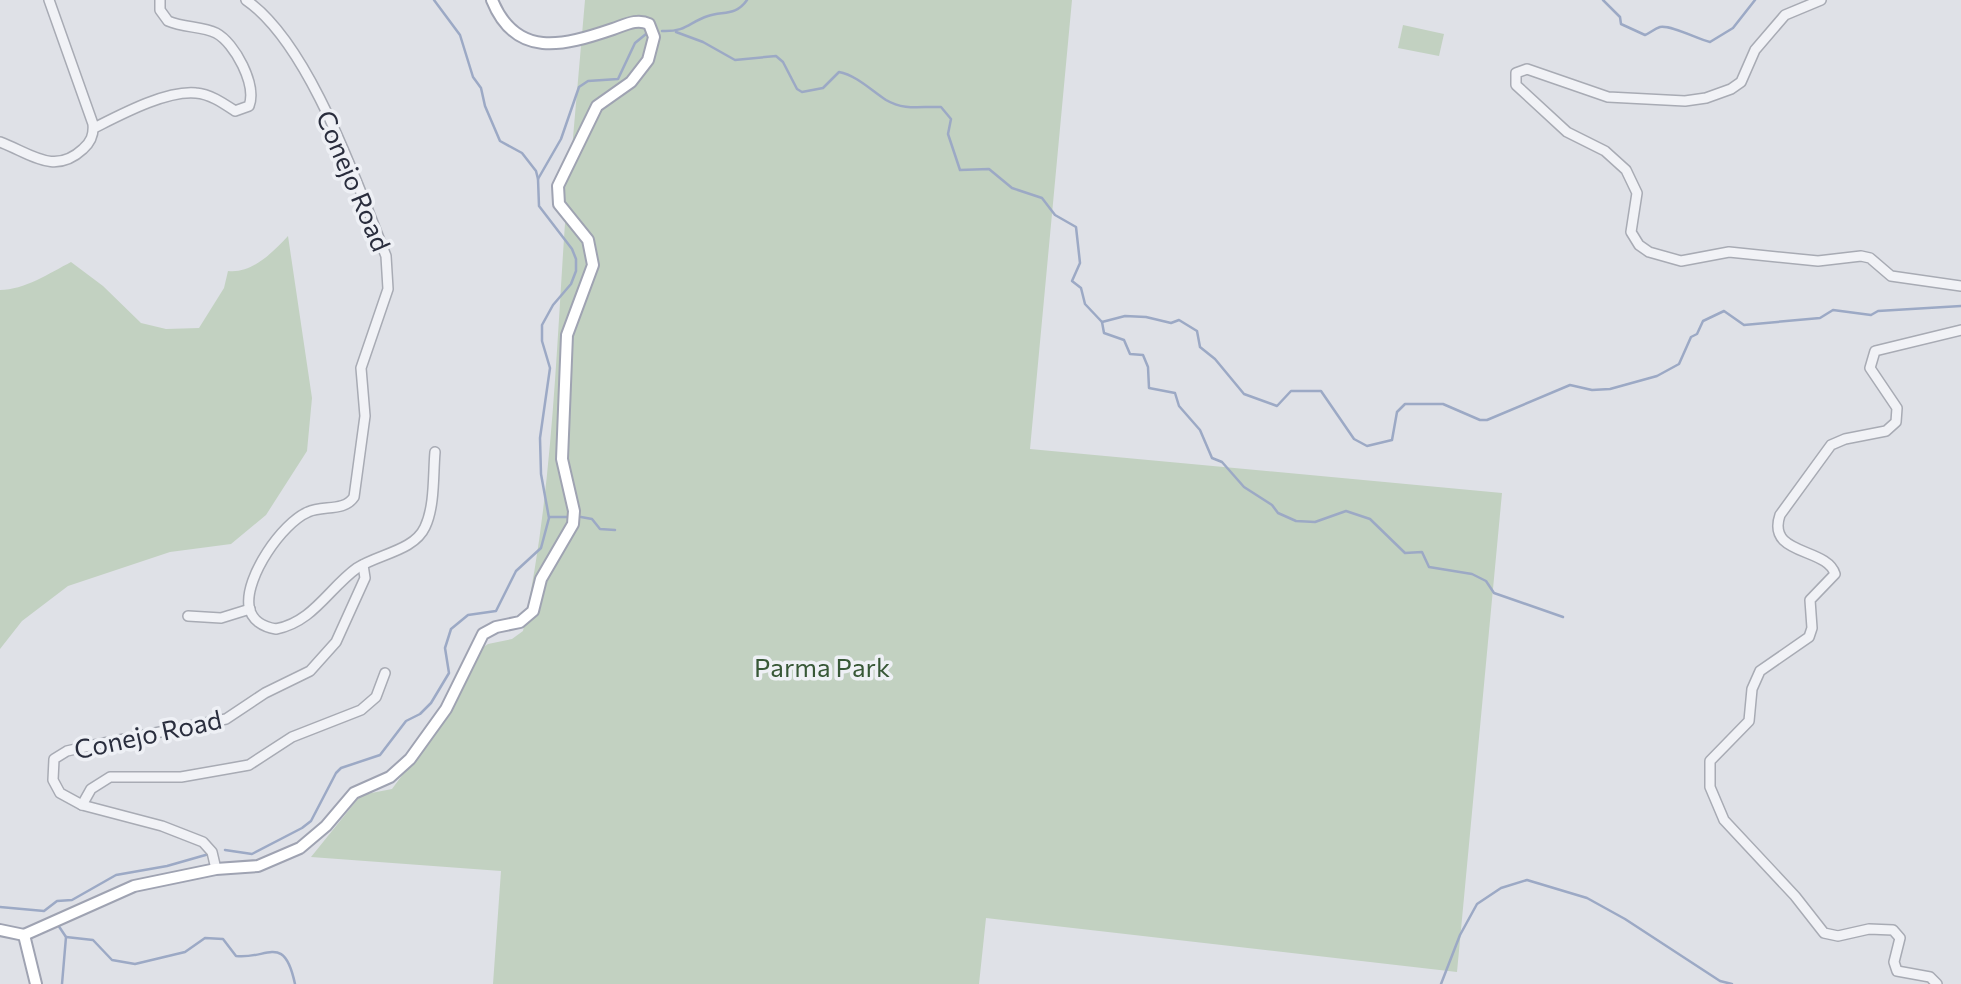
<svg xmlns="http://www.w3.org/2000/svg" width="1961" height="984" viewBox="0 0 1961 984" font-family="Commissioner,sans-serif">
<style>
.green{fill:#c2d1c1}
.lines{fill:none;stroke-linecap:round;stroke-linejoin:round}
.stream{stroke:#9ca9c5;stroke-width:2.5}
.minor-casing{stroke:#a8abb4;stroke-width:12}
.major-casing{stroke:#9fa3b2;stroke-width:14}
.minor{stroke:#f1f2f6;stroke-width:9}
.major{stroke:#fff;stroke-width:10}
.labels{text-anchor:middle;stroke-width:7;stroke-linejoin:round;paint-order:stroke}
.street-label{font-size:26px;fill:#292d3d;stroke:#eef0f5}
.park-label{font-size:26px;fill:#385837;stroke:#eef0f5}
</style>
<rect width="100%" height="100%" fill="#dfe1e7"/>
<g class="green">
<path d="M585 0H1072L1030 449 1502 493 1457 972 986 918 979 984H493L501 871 311 857 361 795 392 789 434 732 476 652 488 644 512 639 523 631C553 493 556 349 566 209L557 198 570 172Z"/>
<polygon points="1403,25 1444,34 1439,56 1398,48"/>
<path d="M288 236 312 398 307 451 266 515 231 544 170 552 68 586 22 621 0 649V290C24 290 50 273 71 262L103 286 141 323 166 329 199 328 224 288 228 271C252 274 273 252 288 236Z"/>
</g>
<g class="lines">
<g class="stream">
<polyline points="434,0 460,35 473,77 481,88 485,106 500,141 522,153 536,171 538,179"/>
<path d="M1603 0 1620 17 1621 24 1645 35C1650 33 1654 29 1660 27 1672 25 1697 39 1710 42L1733 28 1755 0"/>
<path d="M662 31C687 32 689 22 708 16 723 11 736 16 747 0"/>
<path d="M676 32 703 42 735 60 776 56 783 62 797 89 802 92 823 88 839 72C856 75 872 91 886 100 905 111 921 106 941 107L951 119 948 134 960 170 989 169 1012 188 1042 198 1055 215 1076 227 1080 263 1072 281 1081 288 1085 304 1102 322 1125 316 1146 317 1171 323 1179 320 1197 331 1200 347 1215 359 1244 394 1277 406 1291 391H1321L1354 439 1367 446 1392 440 1397 412 1405 404H1443L1480 420H1487L1570 385 1592 390 1610 389 1657 376 1679 364 1691 337 1697 334 1703 321 1724 311 1744 325 1820 318 1833 310 1871 315 1878 311 1961 306"/>
<polyline points="1102,322 1104,333 1124,340 1130,354 1143,355 1148,367 1149,388 1175,393 1179,406 1200,430 1212,458 1222,462 1244,487 1272,505 1278,513 1296,521 1315,522 1346,511 1370,519 1405,553 1422,552 1429,567 1472,574 1486,581 1494,593 1563,617"/>
<polyline points="550,517 568,517"/>
<polyline points="581,517 592,519 600,529 615,530"/>
<polyline points="225,850 252,854 302,828 311,821 336,773 341,768 380,755 406,721 420,714 431,703 449,673 445,648 451,629 468,615 496,611 516,571 541,548 549,518 541,474 540,438 550,368 542,341 542,325 553,305 571,284 576,271 576,259 572,249 539,206 538,179 561,139 579,87 588,81 618,79 635,43 646,34"/>
<polyline points="0,907 44,911 57,901 72,900 116,875 167,866 209,854"/>
<polyline points="58,925 66,937 62,984"/>
<path d="M66 937 93 940 112 960 135 964 185 952 205 938 223 939 236 956C267 960 284 932 295 984"/>
<polyline points="1441,984 1460,935 1477,904 1501,888 1527,880 1587,898 1625,919 1720,981 1732,984"/>
</g>
<g class="minor-casing">
<g id="minor">
<path d="M246 0C310 44 357 184 386 256L388 289 361 368 365 416 354 497C344 512 323 505 308 512 282 523 245 577 249 606 251 620 263 627 276 629 313 622 329 588 357 568 378 554 414 551 425 527 435 506 433 474 435 452"/>
<polyline points="1821,0 1785,15 1755,50 1741,82 1731,89 1706,98 1685,101 1608,97 1527,69 1516,73 1516,85 1567,132 1605,151 1626,170 1637,193 1631,232 1639,245 1649,252 1681,261 1729,252 1818,261 1861,256 1870,258 1891,276 1961,286"/>
<path d="M94 128C120 115 166 90 196 93 210 94 223 103 235 111L249 106C257 85 235 43 216 33 202 26 184 28 168 21L160 10V0"/>
<path d="M0 142C30 153 54 176 83 149 91 142 94 135 93 124L49 0"/>
<polyline points="188,616 221,618 250,609"/>
<polyline points="82,805 91,789 110,777 181,777 249,765 292,737 361,710 376,697 385,673"/>
<polyline points="216,869 212,852 203,842 162,826 82,805 60,793 53,780 54,759 67,751 89,746 226,719 265,693 310,671 336,642 365,578 363,565"/>
<path d="M1937 984 1930 977 1897 971 1894 962 1900 938 1893 930 1869 929 1838 936 1824 933 1795 896 1724 820 1710 787V761L1749 721 1752 689 1760 671 1809 637 1812 628 1810 600 1835 574C1827 547 1766 556 1780 515L1831 445 1845 439 1886 431 1896 422 1897 408 1870 368 1875 351 1961 330"/>
</g>
</g>
<g class="major-casing">
<g id="major">
<polyline points="0,930 24,935"/>
<path d="M24 935 134 886 216 869 258 866 300 848 326 826 354 793 390 777 410 759 446 709 483 634 496 627 520 622 533 611 541 579 573 524 574 511 562 459 567 335 593 265 588 240 559 204 558 186 597 106 631 82 648 60 654 37 649 24C637 18 625 25 613 29 563 46 516 59 492 0"/>
<polyline points="24,935 36,984"/>
</g>
</g>
<use href="#minor" class="minor"/>
<use href="#major" class="major"/>
</g>
<g class="labels">
<g class="street-label">
<text transform="translate(353 181) rotate(67)" y="9">Conejo Road</text>
<text transform="translate(148 735) rotate(-12)" y="9">Conejo Road</text>
</g>
<g class="park-label">
<text x="822" y="677">Parma Park</text>
</g>
</g>
</svg>
